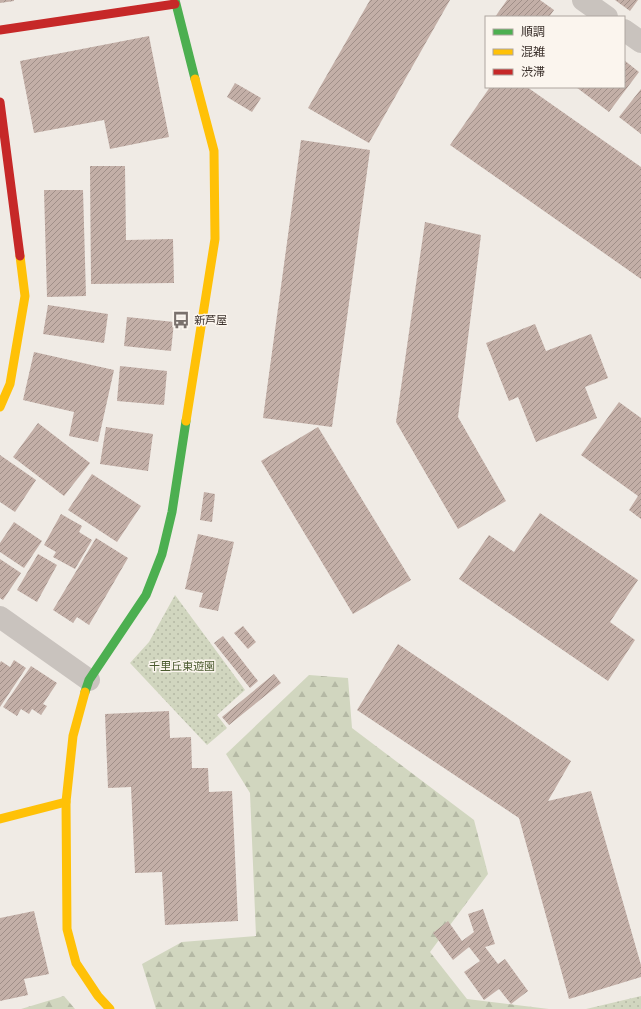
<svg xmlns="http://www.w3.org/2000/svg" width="641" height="1009" viewBox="0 0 641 1009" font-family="Inter,'Noto Sans JP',sans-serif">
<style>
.forest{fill:url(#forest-firs)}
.park{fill:url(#park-dots)}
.building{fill:url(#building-hatch)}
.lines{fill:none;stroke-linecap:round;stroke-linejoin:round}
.street{stroke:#c9c3be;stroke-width:22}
.fast{stroke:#4caf50;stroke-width:9}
.slow{stroke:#ffc107;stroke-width:9}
.jam{stroke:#c62828;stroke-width:9}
.labels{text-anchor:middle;stroke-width:3;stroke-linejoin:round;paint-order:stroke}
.poi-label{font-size:11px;fill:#3b302b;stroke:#fbf5ee;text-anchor:start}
.park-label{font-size:11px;fill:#4a5a2e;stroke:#fbf5ee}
</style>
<defs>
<pattern id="forest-firs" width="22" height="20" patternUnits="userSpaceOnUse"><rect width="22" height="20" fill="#d1d6bf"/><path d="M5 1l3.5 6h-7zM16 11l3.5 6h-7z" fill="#b4b8a4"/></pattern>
<pattern id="park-dots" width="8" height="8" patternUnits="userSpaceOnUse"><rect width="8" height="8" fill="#d1d6bf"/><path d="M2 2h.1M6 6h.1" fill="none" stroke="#b4b8a4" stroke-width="1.8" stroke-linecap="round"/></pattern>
<pattern id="building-hatch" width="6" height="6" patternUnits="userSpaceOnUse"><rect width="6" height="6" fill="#c3afa7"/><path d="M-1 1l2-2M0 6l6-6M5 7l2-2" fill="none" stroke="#a08f88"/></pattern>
</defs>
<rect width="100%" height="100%" fill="#f0ebe5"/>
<g class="forest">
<polygon points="309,675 348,678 352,728 474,820 488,874 430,952 467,999 549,1009 156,1009 142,964 182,942 256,936 250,793 226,754"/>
<polygon points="64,996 75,1009 21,1009"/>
</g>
<g class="park">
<polygon points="175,595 245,690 217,715 227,728 207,745 130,663 149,642"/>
<polygon points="641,996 641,1009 586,1009"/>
</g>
<g class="building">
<polygon points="0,0 14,0 14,1 0,3"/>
<polygon points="370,0 450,0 369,143 308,108"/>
<polygon points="507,0 540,0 554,10 549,17 495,17"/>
<polygon points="615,0 638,0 630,11"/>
<polygon points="149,36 169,137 110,149 104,120 34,133 20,61"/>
<polygon points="624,60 639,72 609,112 576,87 624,87"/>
<polygon points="235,83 261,98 252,112 227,97"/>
<polygon points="490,87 527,87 641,167 641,279 450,145"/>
<polygon points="641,89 641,134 619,117"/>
<polygon points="301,140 370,150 332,427 263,418"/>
<polygon points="90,166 125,166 126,240 173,239 174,283 91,284"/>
<polygon points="44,190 83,190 86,296 47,297"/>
<polygon points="425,222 481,235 458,417 506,501 458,529 396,422"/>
<polygon points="48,305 108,314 104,343 43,334"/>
<polygon points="127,317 174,322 171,351 124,346"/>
<polygon points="535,324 546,351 591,334 608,378 585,387 597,418 536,442 518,397 509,401 486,343"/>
<polygon points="34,352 114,370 98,442 69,436 74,412 23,400"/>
<polygon points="120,366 167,371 164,405 117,401"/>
<polygon points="619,402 641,418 641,519 629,510 638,496 581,455"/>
<polygon points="38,423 90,463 64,496 13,457"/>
<polygon points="106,427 153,434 148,471 100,464"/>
<polygon points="318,427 411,580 353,614 261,461"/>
<polygon points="0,455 36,480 15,512 0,502"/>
<polygon points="92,474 141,506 117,542 68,510"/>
<polygon points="204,492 215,494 212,522 200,520"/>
<polygon points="540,513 638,580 610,622 635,640 608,681 459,579 489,535 514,552"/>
<polygon points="61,514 82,526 79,532 92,540 75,569 53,557 56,552 44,545"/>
<polygon points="14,522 42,541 24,568 0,552 0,543"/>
<polygon points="198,534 234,542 218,611 199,607 203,593 185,589"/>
<polygon points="96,538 128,558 89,625 77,617 73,623 53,610"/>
<polygon points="38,554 57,565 37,602 17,590"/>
<polygon points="0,559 21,573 3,600 0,598"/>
<polygon points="243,626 256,642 248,649 234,633"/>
<polygon points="223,636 258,681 250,688 214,643"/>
<polygon points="398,644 571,761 548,801 591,791 641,965 641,977 569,999 519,818 357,710"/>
<polygon points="14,660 26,668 0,707 0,663 1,661 10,667"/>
<polygon points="31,666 57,683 43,704 47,706 41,715 32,709 29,714 21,709 17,716 3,707"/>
<polygon points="274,674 281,683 229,725 222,717"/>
<polygon points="169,711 170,738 191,737 192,768 208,768 209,792 232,791 238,921 165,925 162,872 135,873 131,787 108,788 105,714"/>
<polygon points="483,909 495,944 485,947 498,964 505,959 528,991 511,1004 499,989 484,1000 464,972 480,961 469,947 453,960 433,933 448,921 462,941 474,932 468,914"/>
<polygon points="34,911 49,974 24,979 28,995 0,1001 0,918"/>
</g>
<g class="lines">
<g class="street">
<polyline points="583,0 607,17"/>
<polyline points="624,30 641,42"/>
<polyline points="0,617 89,680"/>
</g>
<g class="fast">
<polyline points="175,0 195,79"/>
<polyline points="85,692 89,680 146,595 162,554 172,512 186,421"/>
</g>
<g class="slow">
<polyline points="0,407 10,384 25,296 20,256"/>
<polyline points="186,421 215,239 214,151 195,79"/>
<polyline points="85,692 73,736 66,802 67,929 76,963 98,996 110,1009"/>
<polyline points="0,819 66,802"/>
</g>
<g class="jam">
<polyline points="0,30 175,4"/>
<polyline points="0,102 20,256"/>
</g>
</g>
<defs>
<g id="bus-bare" transform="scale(1.38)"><path d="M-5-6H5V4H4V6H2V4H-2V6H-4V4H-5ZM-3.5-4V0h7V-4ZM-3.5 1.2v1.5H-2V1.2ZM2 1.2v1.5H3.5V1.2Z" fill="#7a716c" stroke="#fbf5ee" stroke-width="2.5" paint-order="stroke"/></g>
</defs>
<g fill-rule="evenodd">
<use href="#bus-bare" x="181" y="320"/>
</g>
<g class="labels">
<g class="poi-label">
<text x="194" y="324">新芦屋</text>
</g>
<g class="park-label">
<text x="182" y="670">千里丘東遊園</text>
</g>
</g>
<rect x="485" y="16" width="140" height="72" fill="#fbf5ee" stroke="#aea6a0"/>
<rect x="493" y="29" width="20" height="6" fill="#4caf50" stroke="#aea6a0"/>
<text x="521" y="36" font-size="12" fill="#3b302b">順調</text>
<rect x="493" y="49" width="20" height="6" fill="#ffc107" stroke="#aea6a0"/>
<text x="521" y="56" font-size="12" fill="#3b302b">混雑</text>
<rect x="493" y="69" width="20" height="6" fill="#c62828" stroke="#aea6a0"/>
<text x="521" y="76" font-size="12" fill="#3b302b">渋滞</text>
</svg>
